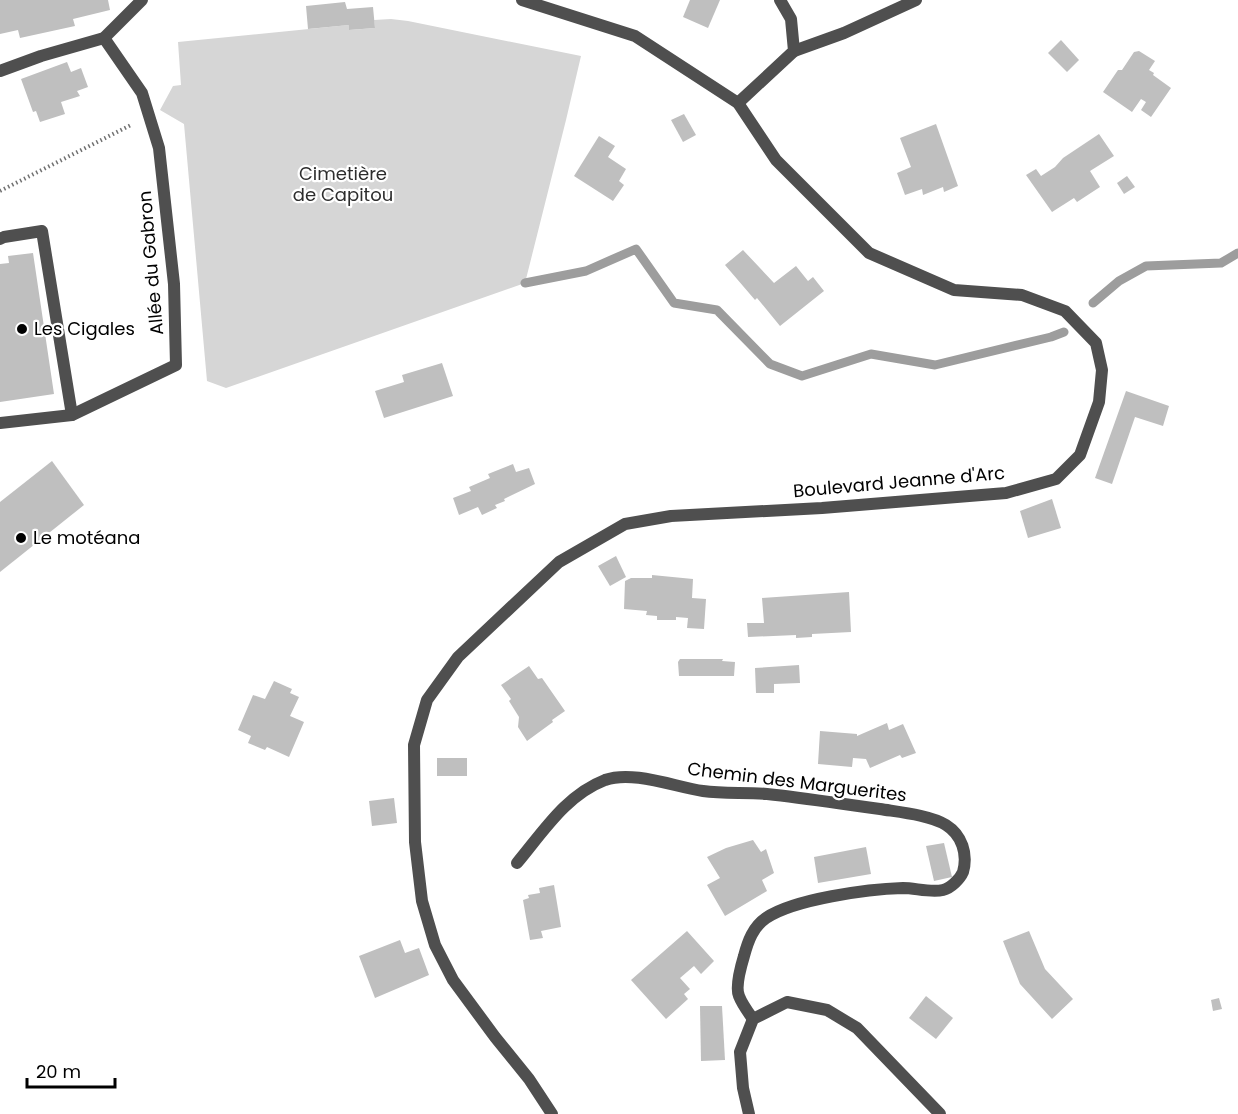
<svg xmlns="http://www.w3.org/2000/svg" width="1238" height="1114" viewBox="0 0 1238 1114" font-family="Poppins,sans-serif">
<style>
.green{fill:#d6d6d6}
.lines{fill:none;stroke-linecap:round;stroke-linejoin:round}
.stream{stroke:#9d9d9d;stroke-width:9}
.building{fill:#bfbfbf}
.path{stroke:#717171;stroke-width:4;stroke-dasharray:1.5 3;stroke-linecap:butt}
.street{stroke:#4f4f4f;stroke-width:12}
.poi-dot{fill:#000;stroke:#fff;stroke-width:2}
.labels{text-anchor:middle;stroke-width:4.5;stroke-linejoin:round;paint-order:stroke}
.park-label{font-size:18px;fill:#2d2d2d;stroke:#fff}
.street-label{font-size:18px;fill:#000;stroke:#fff}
.poi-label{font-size:18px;fill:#000;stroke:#fff;text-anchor:start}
</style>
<rect width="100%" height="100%" fill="#fff"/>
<polygon class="green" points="391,19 408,21 581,56 566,120 525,283 226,388 207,381 184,124 160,110 173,86 181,85 178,42 349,25 350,30 375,28 374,20"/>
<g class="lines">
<g class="stream">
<polyline points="525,283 586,271 636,249 674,303 717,310 770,364 802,376 871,354 935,365 1051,337 1064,332"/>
<polyline points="1093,303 1119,281 1146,266 1221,263 1238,253"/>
</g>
</g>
<g class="building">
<polygon points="0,0 108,0 110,10 73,19 75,26 20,38 18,30 0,34"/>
<polygon points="690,0 720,0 708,28 683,17"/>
<polygon points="345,2 347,9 373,7 375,28 349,30 349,25 308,29 306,6"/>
<polygon points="1061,40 1079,60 1067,72 1048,53"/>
<polygon points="1139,51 1155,61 1149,70 1154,73 1153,75 1171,88 1151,117 1141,110 1146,102 1141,99 1132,112 1103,92 1118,70 1122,70 1134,52"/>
<polygon points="67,62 71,72 81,68 88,87 77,91 80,96 61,102 65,114 40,122 36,111 33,112 21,79"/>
<polygon points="684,114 696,135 683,142 671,120"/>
<polygon points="936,124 958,186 944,192 943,187 923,195 922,189 905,195 897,173 911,167 900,138"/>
<polygon points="1099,134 1114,156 1090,171 1100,187 1077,202 1074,198 1052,212 1026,175 1036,169 1041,176 1055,167 1063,158"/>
<polygon points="599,136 615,146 608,157 626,169 619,181 624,185 613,201 574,176"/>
<polygon points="1127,176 1135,187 1124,194 1117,183"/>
<polygon points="743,250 774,283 796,266 808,281 813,277 824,291 780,326 757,298 755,300 725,265"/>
<polygon points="33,253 54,394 0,402 0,264 9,263 8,256"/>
<polygon points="442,363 453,396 384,418 375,391 404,382 402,375"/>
<polygon points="1126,391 1169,406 1163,426 1135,417 1112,484 1095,478"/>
<polygon points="52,461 84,505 0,572 0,502"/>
<polygon points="513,464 516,472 529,468 535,484 504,499 505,501 495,505 497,508 482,515 478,507 459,515 453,498 471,491 469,487 490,478 488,474"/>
<polygon points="1052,499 1061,528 1028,538 1020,511"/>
<polygon points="616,556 626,577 610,586 598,566"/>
<polygon points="652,575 693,579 692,598 706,599 704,629 687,628 688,618 676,617 676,620 657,620 657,616 646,615 647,611 624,609 625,581 631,578 652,578"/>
<polygon points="849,592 851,632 812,634 812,637 796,638 796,635 748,637 747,623 764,623 762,598"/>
<polygon points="680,659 723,659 722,661 735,662 734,676 679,676 678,662"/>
<polygon points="799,665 800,683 774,684 774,693 756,693 755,668"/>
<polygon points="529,666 538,679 542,678 565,711 552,720 553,722 527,741 518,727 519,717 509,701 511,699 501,685"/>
<polygon points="274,681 292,689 290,693 299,697 290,716 304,722 289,757 267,747 265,750 248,743 251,736 238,730 253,695 265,699"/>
<polygon points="887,723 889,730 903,724 916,753 902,758 900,755 870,768 866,759 853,758 852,767 818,764 820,731 857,734 857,736"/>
<rect x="437" y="758" width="30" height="18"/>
<polygon points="394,798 397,823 372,826 369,801"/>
<polygon points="753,840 761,852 766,849 774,873 762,880 767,891 725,916 707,885 720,878 707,857 726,848"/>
<polygon points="944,843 952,877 934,881 926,846"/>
<polygon points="866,847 871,874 818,883 814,857"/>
<polygon points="554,885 561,927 541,931 543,938 530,940 523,900 529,898 528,895 540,893 539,888"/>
<polygon points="687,931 714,961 701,974 694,966 680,978 690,989 684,994 688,999 666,1019 631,980"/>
<polygon points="1029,931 1045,969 1073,999 1052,1019 1020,984 1003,941"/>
<polygon points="400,940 405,953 419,948 429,975 375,998 359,956"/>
<polygon points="926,996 953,1018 936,1039 909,1018"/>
<polygon points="1219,998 1222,1009 1213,1011 1211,1000"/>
<polygon points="700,1006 722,1006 725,1060 701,1061"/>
</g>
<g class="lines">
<polyline class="path" points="0,191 131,125"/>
<g class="street">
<polyline points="522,0 635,36 738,103 776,160 869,253 954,290 1022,295 1065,311 1096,343 1102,370 1099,402 1080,455 1056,479 1006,493 822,508 671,516 625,524 559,562 458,657 427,700 414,745 415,842 422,901 435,945 453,980 495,1037 529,1079 552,1114"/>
<polyline points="794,51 844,33 916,0"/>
<polyline points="0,71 41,56 104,38 142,0"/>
<polyline points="738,103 794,51 791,19 780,0"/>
<polyline points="0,239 4,237 42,231 72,415"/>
<polyline points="0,423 72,415 176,365 174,284 159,148 142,93 104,38"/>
<path d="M517 863C543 832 566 795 605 780 633 770 675 787 703 791 724 794 746 792 767 794 805 798 842 804 880 809 898 812 930 815 946 825 962 835 968 854 963 872 960 879 951 888 943 890 931 893 915 888 903 888 868 889 794 899 766 918 753 927 748 941 744 956 741 966 735 987 739 996 742 1004 748 1012 753 1019"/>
<polyline points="749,1114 743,1088 740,1052 753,1019 787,1002 827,1010 857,1028 940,1114"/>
</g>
</g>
<g class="poi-dot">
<circle cx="22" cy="329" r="6"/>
<circle cx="21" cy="538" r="6"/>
</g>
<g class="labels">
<g class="park-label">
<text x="343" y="180">Cimetière<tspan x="343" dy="21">de Capitou</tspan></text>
</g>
<g class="street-label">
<text transform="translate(151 263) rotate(-95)" y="6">Allée du Gabron</text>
<text transform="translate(899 482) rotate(-5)" y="6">Boulevard Jeanne d'Arc</text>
<text transform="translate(797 782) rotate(7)" y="6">Chemin des Marguerites</text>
</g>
<g class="poi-label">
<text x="34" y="335">Les Cigales</text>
<text x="33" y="544">Le motéana</text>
</g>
</g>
<path d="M27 1078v9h88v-9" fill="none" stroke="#000000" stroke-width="3"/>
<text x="36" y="1078" font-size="18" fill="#000000" stroke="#ffffff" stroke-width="4.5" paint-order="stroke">20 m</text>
</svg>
